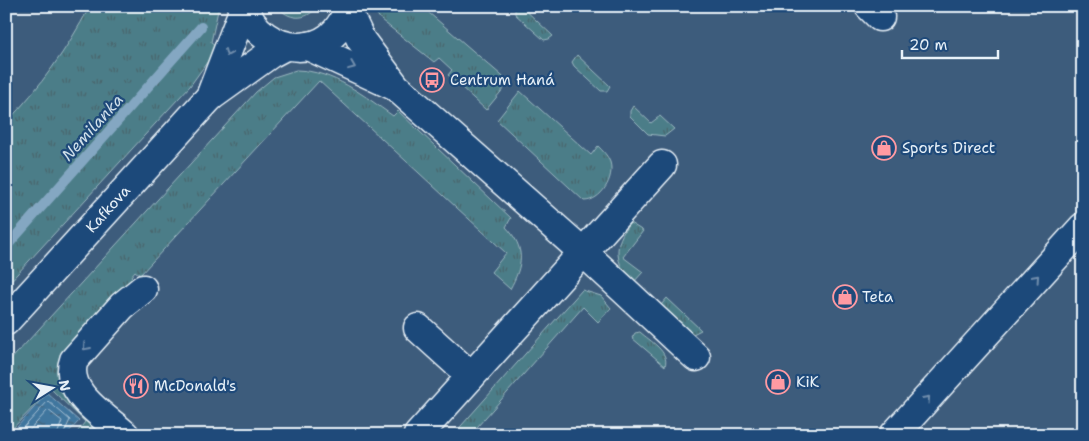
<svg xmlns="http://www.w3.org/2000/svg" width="1089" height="441" viewBox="0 0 1089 441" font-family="'Shantell Sans',sans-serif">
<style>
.built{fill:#3e5c7c}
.grass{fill:url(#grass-tufts);stroke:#9ab7c0}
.water{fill:url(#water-ripples);stroke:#84a7c2}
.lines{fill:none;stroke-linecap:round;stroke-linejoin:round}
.shore{stroke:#a5c0d4;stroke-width:1}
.stream{stroke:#84a7c2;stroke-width:10}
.minor-casing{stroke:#e8f1f8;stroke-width:31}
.minor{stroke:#1f4a7a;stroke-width:28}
.oneway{stroke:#6f8dac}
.labels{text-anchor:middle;stroke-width:4.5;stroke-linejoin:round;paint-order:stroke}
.poi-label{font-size:15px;fill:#e8f1f8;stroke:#1f4a7a;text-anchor:start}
.street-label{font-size:15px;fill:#e8f1f8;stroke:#1f4a7a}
.water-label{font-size:16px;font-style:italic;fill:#cfdfea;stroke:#1f4a7a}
</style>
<defs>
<pattern id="grass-tufts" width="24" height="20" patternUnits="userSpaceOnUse" patternTransform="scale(1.25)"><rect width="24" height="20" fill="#4c7d88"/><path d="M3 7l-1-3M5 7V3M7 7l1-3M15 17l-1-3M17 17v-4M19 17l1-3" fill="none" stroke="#49656c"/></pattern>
<pattern id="water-ripples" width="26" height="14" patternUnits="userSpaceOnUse" patternTransform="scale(1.25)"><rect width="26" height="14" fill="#41769e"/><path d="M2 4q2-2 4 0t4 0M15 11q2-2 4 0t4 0" fill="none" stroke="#445f74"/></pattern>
</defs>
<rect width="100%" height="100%" fill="#31557b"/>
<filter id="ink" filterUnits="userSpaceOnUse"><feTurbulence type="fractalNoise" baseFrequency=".02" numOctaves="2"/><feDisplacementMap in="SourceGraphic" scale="10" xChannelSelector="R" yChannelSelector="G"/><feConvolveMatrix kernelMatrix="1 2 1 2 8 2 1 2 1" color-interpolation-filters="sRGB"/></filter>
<g filter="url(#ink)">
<rect class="built" x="6" y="6" width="1077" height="429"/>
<g class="grass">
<path d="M90 6H219L211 42 218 47 190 86 6 286V123C41 86 66 51 90 6Z"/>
<path d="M277 6H318C306 22 288 20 277 6Z"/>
<polygon points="374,6 421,6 509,82 486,110 448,75 452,70 439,58 434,62 381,20 376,13"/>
<polygon points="521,6 553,36 549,39 544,40 515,14 515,8"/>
<polygon points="577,55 610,86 607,91 601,91 574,66 572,62"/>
<path d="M296 70C334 71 363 95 393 116L398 111 511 218 506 227C526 248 523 265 510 289L491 272 506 253 319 81 140 275 135 271 131 276 135 281 121 296 118 292 82 338 78 333 74 338 78 343 64 357 112 435H75L85 422 51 389 6 435V365L256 92 274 77Z"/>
<path d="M520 91 591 155 598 146C603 151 608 156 610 162 615 178 601 201 584 201L497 120Z"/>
<polygon points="633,106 651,123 660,116 674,129 665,136 648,134 630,116 630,111"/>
<path d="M630 223 643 231 623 257 643 272 633 283C614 263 613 244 630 223Z"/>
<polygon points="582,290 601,296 611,308 598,322 583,307 470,435 453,435"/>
<path d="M667 298 701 330 693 334C682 332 664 316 661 305Z"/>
<path d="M640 332C650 341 670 352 665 366L632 338 635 333Z"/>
</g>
<polygon class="water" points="47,393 79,421 66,435 10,435"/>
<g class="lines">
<g class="shore">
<polyline points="17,435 48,401 70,420 63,435"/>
<polyline points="25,435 48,410 62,421 57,435"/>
</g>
<polyline class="stream" points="6,247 201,27"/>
<g class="minor-casing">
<g id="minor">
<path d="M244 6C260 59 337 62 348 6"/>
<polyline points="869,6 880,17"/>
<polyline points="347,10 361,40 396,87 583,252 696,357"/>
<polyline points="308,46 392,85"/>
<polyline points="210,97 244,8"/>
<polyline points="6,321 210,97 270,54 285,46"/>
<polyline points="418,328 471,376"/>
<path d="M125 435C105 416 62 392 74 360L122 306 143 289"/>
<polyline points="418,435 662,165"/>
<polyline points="894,435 1083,227"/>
</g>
</g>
<use href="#minor" class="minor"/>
</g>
<defs><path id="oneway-chevron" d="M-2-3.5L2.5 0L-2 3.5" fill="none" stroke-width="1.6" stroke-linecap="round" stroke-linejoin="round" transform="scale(1.25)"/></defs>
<g class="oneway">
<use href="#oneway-chevron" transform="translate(228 53) rotate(113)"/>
<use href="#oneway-chevron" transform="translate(352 66) rotate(22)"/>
<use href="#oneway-chevron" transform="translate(1036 278) rotate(-48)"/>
<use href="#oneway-chevron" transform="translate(86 347) rotate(131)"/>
<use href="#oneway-chevron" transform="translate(927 399) rotate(-48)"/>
</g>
</g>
<defs>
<g id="bus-ring" transform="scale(1.25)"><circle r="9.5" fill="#1f4a7a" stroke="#ff9aa2" stroke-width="1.5"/><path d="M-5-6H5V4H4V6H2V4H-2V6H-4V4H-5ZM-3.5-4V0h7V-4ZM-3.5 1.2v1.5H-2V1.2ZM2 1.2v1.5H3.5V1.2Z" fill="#ff9aa2"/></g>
<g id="shop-ring" transform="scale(1.25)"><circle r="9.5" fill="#1f4a7a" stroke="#ff9aa2" stroke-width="1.5"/><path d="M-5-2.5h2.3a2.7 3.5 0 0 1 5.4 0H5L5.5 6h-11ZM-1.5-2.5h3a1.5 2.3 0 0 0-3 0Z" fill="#ff9aa2"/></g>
<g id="restaurant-ring" transform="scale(1.25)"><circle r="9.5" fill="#1f4a7a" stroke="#ff9aa2" stroke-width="1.5"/><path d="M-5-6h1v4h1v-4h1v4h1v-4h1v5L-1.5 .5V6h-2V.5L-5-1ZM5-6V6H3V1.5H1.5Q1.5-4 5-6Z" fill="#ff9aa2"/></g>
</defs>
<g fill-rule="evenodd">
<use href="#bus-ring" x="432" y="80"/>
<use href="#shop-ring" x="884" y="148"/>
<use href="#shop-ring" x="845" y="297"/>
<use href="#shop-ring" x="778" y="382"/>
<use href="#restaurant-ring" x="136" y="386"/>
</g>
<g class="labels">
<g class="poi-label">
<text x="450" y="85">Centrum Haná</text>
<text x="902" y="153">Sports Direct</text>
<text x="862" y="302">Teta</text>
<text x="796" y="387">KiK</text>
<text x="154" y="391">McDonald's</text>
</g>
<g class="street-label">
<text transform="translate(108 209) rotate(-48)" y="5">Kafkova</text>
</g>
<g class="water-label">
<text transform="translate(92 127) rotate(-48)" y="6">Nemilanka</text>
</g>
</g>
<rect width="1089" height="441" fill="none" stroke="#1f4a7a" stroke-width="25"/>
<rect x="12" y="12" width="1064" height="416" fill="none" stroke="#e8f1f8" stroke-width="2" filter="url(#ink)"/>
<g transform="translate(52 388) rotate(79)" stroke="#1f4a7a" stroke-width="4" paint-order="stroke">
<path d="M0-4L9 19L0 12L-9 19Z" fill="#e8f1f8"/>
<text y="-8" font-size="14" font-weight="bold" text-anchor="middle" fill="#e8f1f8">N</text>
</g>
<path d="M902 50v8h96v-8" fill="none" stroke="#e8f1f8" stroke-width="2.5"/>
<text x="909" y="50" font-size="15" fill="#e8f1f8" stroke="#1f4a7a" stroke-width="4" paint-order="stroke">20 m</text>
</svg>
